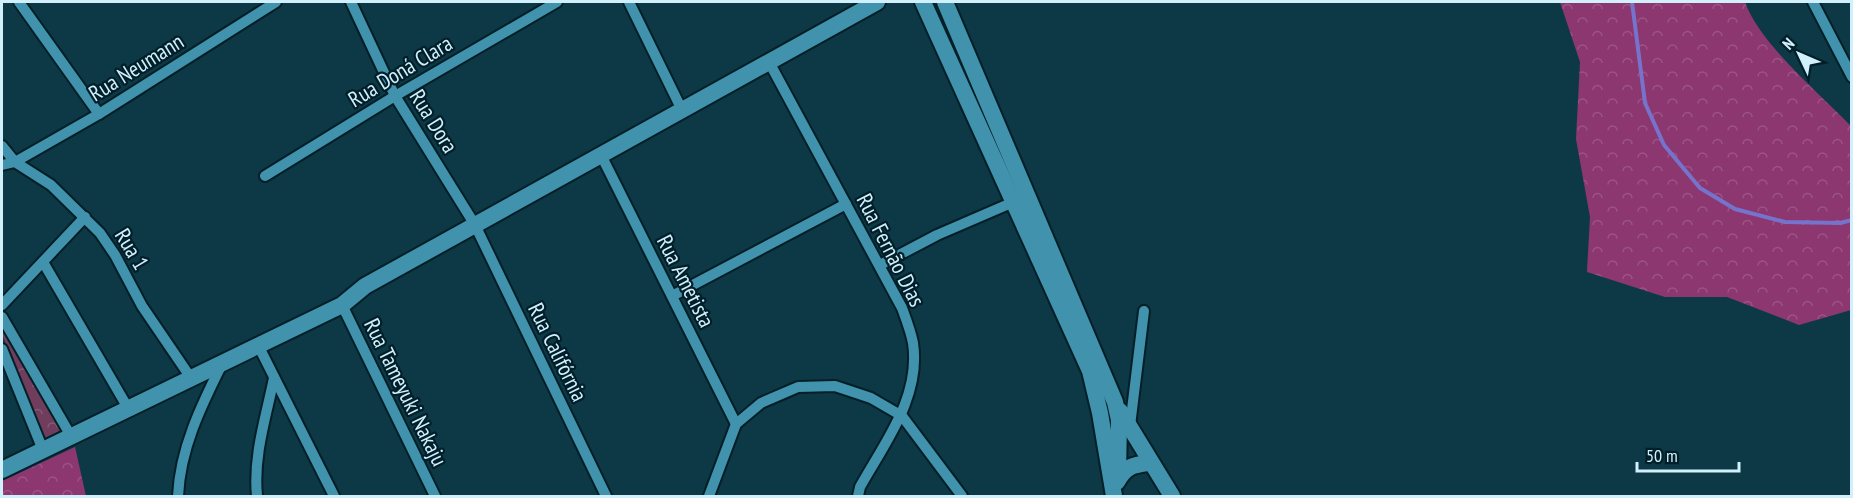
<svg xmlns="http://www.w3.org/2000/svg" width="1853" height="498" viewBox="0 0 1853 498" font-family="'PT Sans Narrow',sans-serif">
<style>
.forest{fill:url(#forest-crowns)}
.park{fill:url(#park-crowns)}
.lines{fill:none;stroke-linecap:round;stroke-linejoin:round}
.stream{stroke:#7573cc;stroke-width:4}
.street-casing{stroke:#051f27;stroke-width:14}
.secondary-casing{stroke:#051f27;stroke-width:20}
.street{stroke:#4192ac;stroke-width:10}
.secondary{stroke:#4192ac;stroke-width:16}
.labels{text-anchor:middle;stroke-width:4.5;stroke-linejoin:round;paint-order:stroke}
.street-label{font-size:22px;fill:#d2f0fb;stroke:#001f2a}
</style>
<defs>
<pattern id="forest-crowns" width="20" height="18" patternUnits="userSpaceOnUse" patternTransform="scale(1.5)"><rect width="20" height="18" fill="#8c3770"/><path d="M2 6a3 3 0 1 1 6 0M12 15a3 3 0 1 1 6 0" fill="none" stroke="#9b5485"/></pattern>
<pattern id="park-crowns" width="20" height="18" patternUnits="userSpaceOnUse" patternTransform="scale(1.5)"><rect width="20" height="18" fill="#703d5d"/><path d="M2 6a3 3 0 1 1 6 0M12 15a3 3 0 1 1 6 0" fill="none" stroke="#845975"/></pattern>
</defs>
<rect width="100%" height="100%" fill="#0d3947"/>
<g class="forest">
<path d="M1560 2H1745C1760 44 1819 93 1851 126V310L1799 325 1727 297H1665L1587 272 1590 217 1576 139 1580 62Z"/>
<polygon points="75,447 86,496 2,496 2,481"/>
</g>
<polygon class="park" points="2,329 64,429 43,439 2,334"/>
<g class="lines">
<polyline class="stream" points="1632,2 1645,103 1664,145 1700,188 1735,209 1785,222 1840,223 1852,220"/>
<g class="street-casing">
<g id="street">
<polyline points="19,2 99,114"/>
<polyline points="351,2 395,96 475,225 606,496"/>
<polyline points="629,2 682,110"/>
<polyline points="1813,2 1852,77"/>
<path d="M769 62 902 308C906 319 911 332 913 343 921 397 885 442 860 487L858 496"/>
<polyline points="2,146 15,162 51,185 100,233 115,255 142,306 191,378"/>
<polyline points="601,155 736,424"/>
<polyline points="2,165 15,162 99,114 276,2"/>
<polyline points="265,176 395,96 557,2"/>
<polyline points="43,262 128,408"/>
<polyline points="880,265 937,235 1018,200"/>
<polyline points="672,296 846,204"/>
<polyline points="2,305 85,217"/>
<polyline points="342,305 435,496"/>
<polyline points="2,317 71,436"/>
<polyline points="258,345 334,496"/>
<polyline points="2,349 43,450"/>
<polyline points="1130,426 1144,311"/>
<path d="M178 496C180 449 201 406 222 364"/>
<path d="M257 496C253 456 266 417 274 378"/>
<polyline points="709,496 736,424 761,403 798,387 835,386 871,398 902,416 962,496"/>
</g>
</g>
<g class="secondary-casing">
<g id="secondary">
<polyline points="923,2 1090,371 1100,413 1114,496"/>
<polyline points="945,2 1115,402 1119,420 1118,475"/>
<polyline points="1120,411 1172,496"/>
<polyline points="2,470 342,305 365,286 877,2"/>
<path d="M1117 482C1125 467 1132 465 1148 463"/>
</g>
</g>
<use href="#street" class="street"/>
<use href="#secondary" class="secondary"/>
</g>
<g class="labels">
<g class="street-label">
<text transform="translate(136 67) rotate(-32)" y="8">Rua Neumann</text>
<text transform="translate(400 71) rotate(-31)" y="8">Rua Doná Clara</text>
<text transform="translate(434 121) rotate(58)" y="8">Rua Dora</text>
<text transform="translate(132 249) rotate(59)" y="8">Rua 1</text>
<text transform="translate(891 250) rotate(63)" y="8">Rua Fernão Dias</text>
<text transform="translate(686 281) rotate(63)" y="8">Rua Ametista</text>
<text transform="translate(558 352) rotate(64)" y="8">Rua Califórnia</text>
<text transform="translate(406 392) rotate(64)" y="8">Rua Tameyuki Nakaju</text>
</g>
</g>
<rect width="1853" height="498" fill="none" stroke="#d2f0fb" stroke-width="6"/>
<g transform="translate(1799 54) rotate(314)" stroke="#001f2a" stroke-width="4.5" paint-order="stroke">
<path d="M0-4.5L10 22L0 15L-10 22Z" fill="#d2f0fb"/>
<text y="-9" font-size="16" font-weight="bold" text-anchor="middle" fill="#d2f0fb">N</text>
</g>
<path d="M1637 462v9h102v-9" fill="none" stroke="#d2f0fb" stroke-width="3"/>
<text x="1646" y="462" font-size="18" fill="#d2f0fb" stroke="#001f2a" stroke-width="4.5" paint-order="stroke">50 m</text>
</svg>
